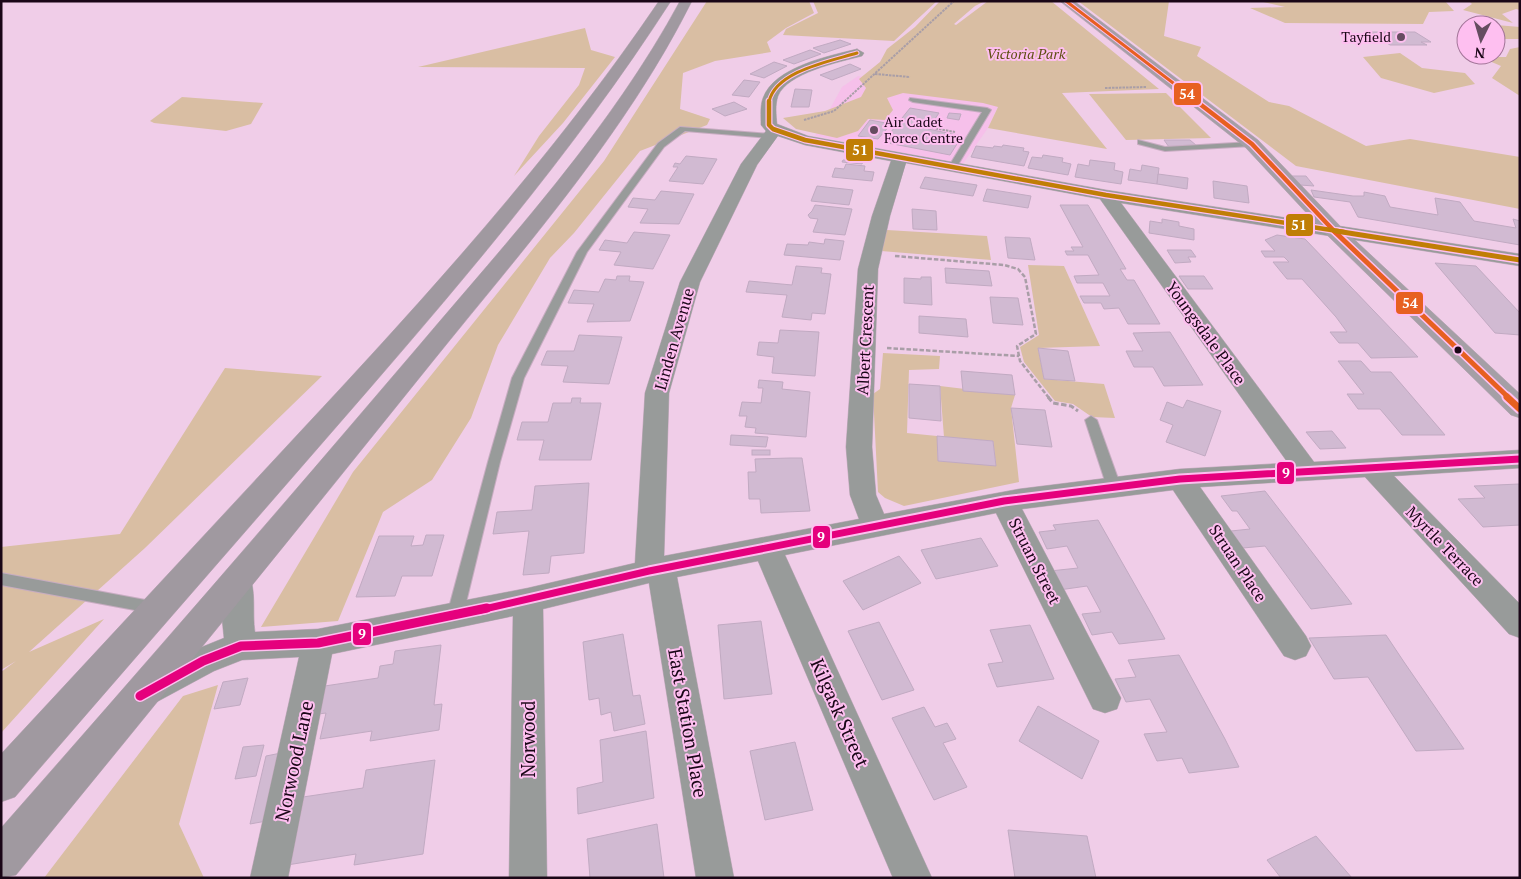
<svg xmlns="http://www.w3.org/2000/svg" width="1521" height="879" viewBox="0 0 1521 879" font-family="'PT Serif',serif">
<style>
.built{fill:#f6c0ea}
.green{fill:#d9bea3}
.building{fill:#d1bad2;stroke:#c1aac2}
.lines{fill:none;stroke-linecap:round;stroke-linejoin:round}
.service-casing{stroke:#c7acc1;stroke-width:2}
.minor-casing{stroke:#c7acc1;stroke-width:1}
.secondary-casing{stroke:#c7acc1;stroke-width:1}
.trunk-casing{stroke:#c7acc1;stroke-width:1}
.path-far2{stroke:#a99ea7;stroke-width:2;stroke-dasharray:2.5 1;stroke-linecap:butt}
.path-far1{stroke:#a99ea7;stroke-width:2.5;stroke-dasharray:4.5 2;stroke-linecap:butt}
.path{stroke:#a99ea7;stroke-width:3;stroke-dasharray:5.5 2.5;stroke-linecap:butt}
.service{fill:#989b9a;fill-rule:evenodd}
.minor{fill:#989b9a;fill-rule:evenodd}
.secondary{fill:#a59fa6;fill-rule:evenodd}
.trunk{fill:#a099a0;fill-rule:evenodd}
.bus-1-far3-casing{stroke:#febff0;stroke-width:5}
.bus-1-far2-casing{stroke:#febff0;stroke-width:7}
.bus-1-far1-casing{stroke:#febff0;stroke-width:8}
.bus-1-casing{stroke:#febff0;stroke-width:11}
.bus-2-far2-casing{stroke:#febff0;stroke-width:5}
.bus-2-far1-casing{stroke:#febff0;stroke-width:7}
.bus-2-casing{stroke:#febff0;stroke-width:8}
.bus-3-far1-casing{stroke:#febff0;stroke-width:11}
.bus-3-casing{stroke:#febff0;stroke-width:12}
.bus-1-far3{stroke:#e76021;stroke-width:3}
.bus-1-far2{stroke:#e76021;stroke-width:4.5}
.bus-1-far1{stroke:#e76021;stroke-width:5}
.bus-1{stroke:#e76021;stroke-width:7}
.bus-2-far2{stroke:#c07e06;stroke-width:3}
.bus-2-far1{stroke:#c07e06;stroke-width:4.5}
.bus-2{stroke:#c07e06;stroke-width:5}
.bus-3-far1{stroke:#e5007d;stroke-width:7}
.bus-3{stroke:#e5007d;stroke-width:9}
.poi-dot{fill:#654c60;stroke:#febff0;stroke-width:2}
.bus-dot{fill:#1a0617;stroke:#febff0;stroke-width:2}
.labels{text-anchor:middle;stroke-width:4;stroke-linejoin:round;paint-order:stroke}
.far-poi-label{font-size:14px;fill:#1a0617;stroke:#febff0;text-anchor:end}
.far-park-label{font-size:14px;font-style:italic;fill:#5e4f12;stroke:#febff0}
.street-label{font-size:16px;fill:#1a0617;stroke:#febff0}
.near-street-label{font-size:19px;fill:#1a0617;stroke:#febff0}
.line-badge{stroke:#febff0;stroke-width:2}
.badge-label{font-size:14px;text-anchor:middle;font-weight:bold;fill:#fff}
</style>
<rect width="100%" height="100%" fill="#f0cde8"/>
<polygon class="built" points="858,76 1001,100 988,128 962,165 815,136 842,87"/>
<g class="green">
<polygon points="707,1 809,1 814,13 786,28 767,42 771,52 715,61 683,73 680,109 710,119 707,125 640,151 574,233 550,258 498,345 471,418 432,480 383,512 338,621 261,627 353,472 604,161"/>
<polygon points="813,1 937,1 894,41 783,35 786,29 818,13"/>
<polygon points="940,1 985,1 975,6 954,24 956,25 988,1 1051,1 1159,89 1062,93 1107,149 988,128 998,107 983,103 903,93 887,98 893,110 885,120 868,119 858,131 837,138 796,129 783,118 825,111 861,97 866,88 859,79 880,62 887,49 915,27"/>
<polygon points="1078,1 1169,1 1164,36 1201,47 1197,56 1269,102 1289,106 1366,146 1410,139 1520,157 1520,209 1296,166"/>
<polygon points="1259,1 1445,1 1454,11 1429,12 1423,24 1285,23 1250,8 1285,7"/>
<polygon points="1469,1 1520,1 1520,10 1516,9 1502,14 1513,23 1463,10 1472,4"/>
<polygon points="1496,25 1520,27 1520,39 1496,39"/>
<polygon points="585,28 591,50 615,57 563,123 514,176 539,136 579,85 585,68 418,67"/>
<polygon points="1520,47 1520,96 1492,78 1501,66 1480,57 1506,57 1510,49"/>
<polygon points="1400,53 1422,68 1465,73 1475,84 1434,93 1381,78 1363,57"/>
<polygon points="1166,93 1211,138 1126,140 1089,94"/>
<polygon points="182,97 263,103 251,124 226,131 154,123 150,121"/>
<polygon points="887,230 987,236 991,260 881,251"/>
<polygon points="1028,265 1064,266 1100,346 1038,348 1044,379 1104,384 1115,418 1092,417 1073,404 1055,401 1024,362 1020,347 1039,335"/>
<polygon points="883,353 940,356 939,369 909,370 907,433 937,436 938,461 996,465 993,441 944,437 940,386 1015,395 1011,408 1019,482 904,506 885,498 878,492 873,394 880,389"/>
<polygon points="225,368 322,376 145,548 29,652 104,619 1,733 1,672 16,661 1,670 1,547 120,534"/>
<polygon points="218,685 179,824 204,878 44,878 183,696"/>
</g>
<g class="building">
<polygon points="1371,32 1415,32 1431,42 1421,42 1427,45 1390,45"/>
<polygon points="840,40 851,44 824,53 813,48"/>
<polygon points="810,50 821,54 794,64 783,60"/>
<polygon points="774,62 787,66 764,78 750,74"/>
<polygon points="850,64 861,69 832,80 820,75"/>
<polygon points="744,80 760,82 749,97 732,95"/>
<polygon points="795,89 812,90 809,107 791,107"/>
<polygon points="734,102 747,109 725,116 712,109"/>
<polygon points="910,108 939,113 928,129 962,136 950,155 883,142"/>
<polygon points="949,113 961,114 959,120 947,118"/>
<polygon points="870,120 891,124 878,139 858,136"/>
<polygon points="1164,140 1190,140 1197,146 1169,147"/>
<polygon points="1003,145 1024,148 1023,151 1029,152 1024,166 971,157 976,146 993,148 994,146 1002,147"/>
<polygon points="852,155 865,157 862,164 842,162 843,160 850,160"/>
<polygon points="1043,155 1063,158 1062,162 1071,164 1068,175 1028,168 1032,157 1042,158"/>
<polygon points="686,156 717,159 703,184 669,181 678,167 673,167 675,163 680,164"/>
<polygon points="1090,160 1115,163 1114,170 1123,172 1121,184 1075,177 1078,164 1089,166"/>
<polygon points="846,164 865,166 864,171 874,172 872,181 832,177 835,168 844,169"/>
<polygon points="1142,165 1159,168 1157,184 1128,180 1130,169 1141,171"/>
<polygon points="1158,174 1188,178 1187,189 1157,184"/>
<polygon points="1292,176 1306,176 1314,186 1300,185"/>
<polygon points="925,177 977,185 973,196 920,188"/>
<polygon points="1213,181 1247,186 1249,203 1214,198"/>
<polygon points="817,186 853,190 849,205 811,201"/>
<polygon points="987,189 1031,196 1028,208 983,201"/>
<polygon points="1311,190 1353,196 1364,196 1364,192 1385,196 1390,207 1438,215 1435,198 1460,202 1474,221 1516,228 1513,219 1520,221 1520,245 1358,217 1350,202 1314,197"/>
<polygon points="661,191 694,194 679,224 640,223 648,209 628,207 633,198 655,200"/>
<polygon points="815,205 852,209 845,235 813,232 818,219 810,218 808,215 812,211"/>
<polygon points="1060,205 1088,205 1126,269 1120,269 1127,280 1134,280 1160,324 1128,324 1119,308 1104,309 1101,303 1084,303 1080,296 1110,296 1103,283 1077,283 1074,276 1099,275 1088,255 1067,255 1065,251 1074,251 1071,247 1083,247"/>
<polygon points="912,209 936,211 937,230 913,229"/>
<polygon points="1162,219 1179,222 1179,226 1194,229 1194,240 1149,233 1150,221 1162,223"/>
<polygon points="634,232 670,235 653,269 614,265 621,252 599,250 605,240 627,243"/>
<polygon points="1277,235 1305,239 1418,357 1371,358 1358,343 1339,343 1330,332 1347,332 1336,317 1302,279 1287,279 1273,262 1289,262 1284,257 1265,257 1261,251 1275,251 1265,240"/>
<polygon points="1005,237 1030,238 1035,260 1008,258"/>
<polygon points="825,239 844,241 840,260 784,255 787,244 808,245 809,242 824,244"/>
<polygon points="1167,250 1191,250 1196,257 1188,257 1191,262 1175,263"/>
<polygon points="1435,263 1476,266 1520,313 1520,335 1495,333"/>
<polygon points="796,266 822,268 821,273 831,274 825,314 812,313 811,320 782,317 787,295 746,292 749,281 792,285"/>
<polygon points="945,268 989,271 992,286 946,283"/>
<polygon points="617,276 630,276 629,281 644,282 630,321 587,322 594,304 568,303 574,290 599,292 605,279 616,280"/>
<polygon points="1179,276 1204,276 1213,289 1188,289"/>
<polygon points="921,277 931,277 932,305 904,303 904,278 921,279"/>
<polygon points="990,297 1018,298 1023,325 993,323"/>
<polygon points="919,316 966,319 968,337 919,333"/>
<polygon points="780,330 819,332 815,376 772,373 774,357 757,355 759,342 778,343"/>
<polygon points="1170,332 1180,348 1203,385 1164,386 1153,367 1134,367 1126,351 1143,351 1133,333"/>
<polygon points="579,335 622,337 609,384 563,382 568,366 541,365 547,351 574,351"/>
<polygon points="1038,348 1068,351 1075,381 1044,379"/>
<polygon points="1338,361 1361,361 1371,372 1391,372 1445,435 1402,435 1380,409 1358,409 1347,394 1364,394"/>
<polygon points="961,371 1012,375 1015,395 963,391"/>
<polygon points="759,380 783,382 782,389 810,392 806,437 755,433 756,428 745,427 747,416 739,416 742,402 761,403 763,388 758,388"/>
<polygon points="909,384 940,386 941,421 909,418"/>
<polygon points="572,398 581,398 580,403 601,403 591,460 539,460 544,440 517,440 522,422 548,422 553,403 571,403"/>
<polygon points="1187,400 1221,411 1205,456 1166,442 1173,425 1160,420 1167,402 1183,408"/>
<polygon points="1011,408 1045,410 1052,447 1017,444"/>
<polygon points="1332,431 1346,448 1320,449 1306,432"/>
<polygon points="731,435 768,437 766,447 730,445"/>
<polygon points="937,436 993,441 996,466 938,461"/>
<rect x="752" y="450" width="18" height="5"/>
<polygon points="790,458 802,458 810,511 761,513 760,499 749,499 748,472 756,472 755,459"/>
<polygon points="589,483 584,553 551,556 549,573 523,575 529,531 493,534 497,512 532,510 535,486"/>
<polygon points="1519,484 1520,525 1483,527 1458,499 1485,498 1474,486"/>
<polygon points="1265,491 1352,604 1311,609 1265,546 1243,548 1231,531 1250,529 1237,511 1232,511 1221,496"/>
<polygon points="1098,520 1152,615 1165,639 1119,644 1112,632 1092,635 1082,614 1101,612 1087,586 1059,590 1050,571 1078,568 1067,546 1047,549 1039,532 1056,530 1053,525"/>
<polygon points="426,535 444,535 432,576 402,576 395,596 356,597 379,536 414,536 411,546 423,545"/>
<polygon points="981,538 998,566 936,579 921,550"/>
<polygon points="899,556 921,583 863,610 843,581"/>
<polygon points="761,621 772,694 724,699 718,625"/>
<polygon points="879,622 914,690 882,700 848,631"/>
<polygon points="1030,625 1054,679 997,687 988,664 1003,662 990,630"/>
<polygon points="623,634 633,696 640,695 645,724 614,731 611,712 601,715 599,698 589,700 583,642"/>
<polygon points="1386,635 1404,662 1464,749 1416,751 1368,677 1334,679 1309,638"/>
<polygon points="441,645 434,705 442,704 439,730 370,741 372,731 320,739 326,713 311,715 318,687 378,678 380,666 393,664 395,651"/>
<polygon points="1179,655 1225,739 1239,767 1189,773 1182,758 1157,761 1144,734 1167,732 1150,699 1126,702 1115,679 1136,677 1128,660"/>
<polygon points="248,678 240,705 214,709 223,682"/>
<polygon points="1038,706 1099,741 1082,779 1019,741"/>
<polygon points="924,707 935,727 947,723 956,739 943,743 967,787 934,800 892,718"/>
<polygon points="646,731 654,798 578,814 577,788 603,782 600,740"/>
<polygon points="795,742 813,810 765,820 750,751"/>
<polygon points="264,745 256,776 235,779 243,747"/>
<polygon points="286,752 272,820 250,824 266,756"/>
<polygon points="435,760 423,854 354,865 356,854 287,865 303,797 363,788 366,770"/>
<polygon points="657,824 664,878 590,878 587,839"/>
<polygon points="1008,830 1087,836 1096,878 1015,878"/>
<polygon points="1316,836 1352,878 1281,878 1267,860"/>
</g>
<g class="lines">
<g class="service-casing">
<g id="service">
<polygon points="910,98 987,108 991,110 956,168 949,166 982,112 913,102 909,100"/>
<polygon points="680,127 771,134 775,136 771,138 685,131 664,147 587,252 524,378 500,462 463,615 460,620 455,621 450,620 447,615 488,462 512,378 577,252 658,143"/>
<polygon points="1138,140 1165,147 1252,142 1256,144 1252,146 1165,151 1138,144"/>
<polygon points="1091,416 1097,420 1121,487 1119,490 1109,490 1107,487 1085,420"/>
<polygon points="1,573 156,602 161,604 164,608 161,612 156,614 1,585"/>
</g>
</g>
<g class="minor-casing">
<path id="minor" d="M857 49 864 53 862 56C839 62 787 73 778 96 775 105 776 115 777 124L808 136 1106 190 1520 254V266L1121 203 1314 462 1520 450V468L1394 476 1520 604V638L1509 634 1365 477 1200 487 1306 636 1311 646 1306 656 1295 660 1284 656 1173 490 1022 509 1121 698 1117 709 1105 713 1093 709 996 513 785 555 932 878H893L758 561 677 577 734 878H696L649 583 543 609 547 878H509L513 616 332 654 288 878H250L299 657 242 660 214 671 151 705 139 701 135 690 139 679 192 651 224 638C222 618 218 592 228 573L238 569 248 573C257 589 252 613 255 632L318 629 528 588 635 563 645 393 680 282 741 164 766 131 761 125C761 116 760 106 763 98 774 67 829 56 857 49ZM778 136 805 145 891 161 872 216 858 269 846 447 850 495 859 519 664 556 669 393 700 282 757 165ZM906 163 1100 199 1288 463 1180 469 1019 489 884 514 876 495 872 447 878 269 890 216Z"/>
</g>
<g class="secondary-casing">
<polygon id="secondary" points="1060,1 1074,1 1258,140 1341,227 1520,394 1520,418 1511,415 1327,235 1246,148"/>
</g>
<g class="trunk-casing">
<g id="trunk">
<path d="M659 1H671C572 155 451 295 331 433 226 554 120 675 15 797L1 802V754C100 647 200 540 299 433 426 297 554 156 659 1Z"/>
<path d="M680 1H692C626 133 525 247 433 361 295 533 156 704 16 875L1 878V828C141 669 280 509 417 348 510 238 611 129 680 1Z"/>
</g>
</g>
<g class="path-far2">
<polyline points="875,74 910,77"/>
<polyline points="1105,88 1147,87"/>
<polyline points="940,119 933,128 955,132"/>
<polyline points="804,120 834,111 954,1"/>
</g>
<g class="path-far1">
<polyline points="895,256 1004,265 1018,269 1025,277 1036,334 1017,346 1020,361 1049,398"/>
<polyline points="887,348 1019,356"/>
</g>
<polyline class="path" points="1048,397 1053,403 1071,406 1078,411"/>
<use href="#service" class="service"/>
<use href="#minor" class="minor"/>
<use href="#secondary" class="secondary"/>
<use href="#trunk" class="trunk"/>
<g class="bus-1-far3-casing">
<polyline id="bus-1-far3" points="1066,1 1198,102"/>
</g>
<g class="bus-1-far2-casing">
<polyline id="bus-1-far2" points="1196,101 1252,144 1335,232"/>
</g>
<g class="bus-1-far1-casing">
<polyline id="bus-1-far1" points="1334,231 1509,398"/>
</g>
<g class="bus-1-casing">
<polyline id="bus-1" points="1507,397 1520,409"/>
</g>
<g class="bus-2-far2-casing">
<path id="bus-2-far2" d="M769 102C775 71 831 61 857 53"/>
</g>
<g class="bus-2-far1-casing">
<polyline id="bus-2-far1" points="769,101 769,125 773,129 805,140 1106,195 1344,232"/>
</g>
<g class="bus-2-casing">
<polyline id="bus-2" points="1336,231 1520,260"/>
</g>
<g class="bus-3-far1-casing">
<polyline id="bus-3-far1" points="480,610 649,571 1004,501 1180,479 1520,459"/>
</g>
<g class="bus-3-casing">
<polyline id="bus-3" points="140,696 203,661 241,646 318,643 487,608"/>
</g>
<use href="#bus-1-far3" class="bus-1-far3"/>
<use href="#bus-1-far2" class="bus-1-far2"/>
<use href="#bus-1-far1" class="bus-1-far1"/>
<use href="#bus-1" class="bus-1"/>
<use href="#bus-2-far2" class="bus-2-far2"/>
<use href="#bus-2-far1" class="bus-2-far1"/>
<use href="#bus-2" class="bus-2"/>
<use href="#bus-3-far1" class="bus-3-far1"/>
<use href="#bus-3" class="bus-3"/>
</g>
<g class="poi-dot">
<circle cx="1401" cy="37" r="5"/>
<circle cx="874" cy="130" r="5"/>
</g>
<circle class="bus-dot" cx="1458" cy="350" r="4.5"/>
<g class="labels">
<g class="far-poi-label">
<text x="1391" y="42">Tayfield</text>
<text x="884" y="127" text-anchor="start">Air Cadet<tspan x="884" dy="16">Force Centre</tspan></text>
</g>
<g class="far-park-label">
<text x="1026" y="59">Victoria Park</text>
</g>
<g class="street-label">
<text transform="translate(1206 333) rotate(54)" y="6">Youngsdale Place</text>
<text transform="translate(674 339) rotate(-74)" y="6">Linden Avenue</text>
<text transform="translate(865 340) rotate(-87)" y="6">Albert Crescent</text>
<text transform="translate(1445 546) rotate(46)" y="6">Myrtle Terrace</text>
<text transform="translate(1035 561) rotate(63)" y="6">Struan Street</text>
<text transform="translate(1238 563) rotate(56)" y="6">Struan Place</text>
</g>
<g class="near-street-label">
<text transform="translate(840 713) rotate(66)" y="7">Kilgask Street</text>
<text transform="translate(688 723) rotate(80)" y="7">East Station Place</text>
<text transform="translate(528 739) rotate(-90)" y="7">Norwood</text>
<text transform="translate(294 761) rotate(-78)" y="7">Norwood Lane</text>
</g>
</g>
<g class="line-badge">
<rect x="1173" y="82" width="29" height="24" rx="5" fill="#e76021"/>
<rect x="845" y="138" width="29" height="24" rx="5" fill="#c07e06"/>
<rect x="1285" y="213" width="29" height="24" rx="5" fill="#c07e06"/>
<rect x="1395" y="291" width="29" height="24" rx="5" fill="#e76021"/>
<rect x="1276" y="461" width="19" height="24" rx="5" fill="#e5007d"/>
<rect x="812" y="525" width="19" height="24" rx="5" fill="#e5007d"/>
<rect x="352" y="622" width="20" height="24" rx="5" fill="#e5007d"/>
</g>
<g class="badge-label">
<text x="1187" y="99">54</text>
<text x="860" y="155">51</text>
<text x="1299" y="230">51</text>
<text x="1410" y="308">54</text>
<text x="1286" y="478">9</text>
<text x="821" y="542">9</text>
<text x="362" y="639">9</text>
</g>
<rect width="1521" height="879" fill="none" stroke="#1a0617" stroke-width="5"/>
<g transform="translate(1481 40) rotate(185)"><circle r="24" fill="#febff0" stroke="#a37599"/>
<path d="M0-4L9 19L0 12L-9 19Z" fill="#654c60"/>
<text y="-8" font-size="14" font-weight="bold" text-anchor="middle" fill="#1a0617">N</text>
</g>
</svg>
